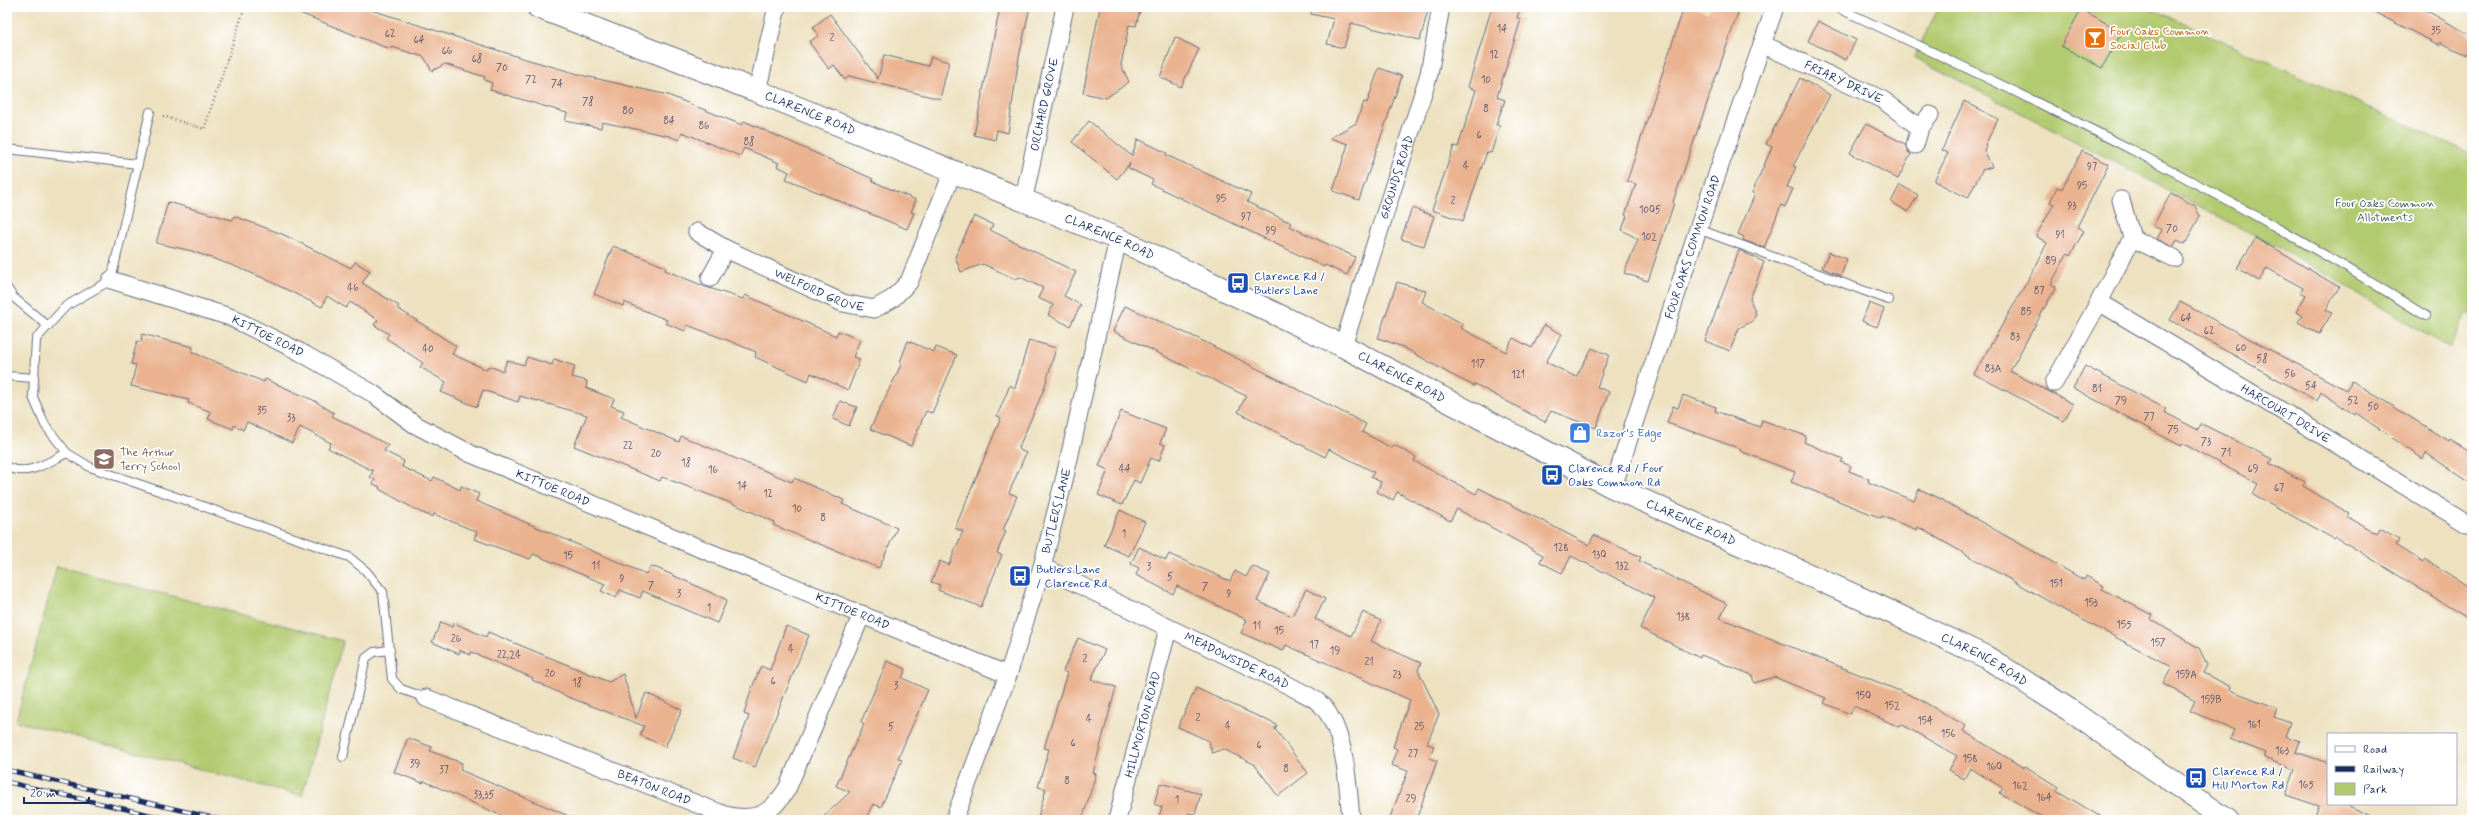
<svg xmlns="http://www.w3.org/2000/svg" width="2479" height="827" viewBox="0 0 2479 827" font-family="Mynerve,sans-serif">
<style>
.green{fill:#b2ca6f;stroke:#667c66}
.building{fill:#eab28f}
.lines{fill:none;stroke-linecap:round;stroke-linejoin:round}
.lane-casing{stroke:#646d80;stroke-width:10}
.street-casing{stroke:#646d80;stroke-width:19}
.secondary-casing{stroke:#646d80;stroke-width:24}
.path{stroke:#646d80;stroke-width:2.5;stroke-dasharray:1 3;stroke-linecap:butt}
.lane{stroke:#fff;stroke-width:8}
.street{stroke:#fff;stroke-width:17}
.secondary{stroke:#fff;stroke-width:22}
.rail-casing{stroke:#1b2f5e;stroke-width:4.5}
.rail{stroke:#fff;stroke-width:3;stroke-dasharray:9;stroke-linecap:butt}
.labels{text-anchor:middle;stroke-width:3.5;stroke-linejoin:round;paint-order:stroke}
.number-label{font-size:10px;fill:#4f506a}
.food-label{font-size:12px;fill:#c56008;stroke:#fff;text-anchor:start}
.street-label{font-size:12px;fill:#1b2f5e;stroke:#fff}
.park-label{font-size:12px;fill:#485e63;stroke:#fff}
.transit-label{font-size:12px;fill:#164399;stroke:#fff;text-anchor:start}
.shop-label{font-size:12px;fill:#366cbe;stroke:#fff;text-anchor:start}
.education-label{font-size:12px;fill:#785e54;stroke:#fff;text-anchor:start}
</style>
<rect width="100%" height="100%" fill="#fff"/>
<filter id="ink" filterUnits="userSpaceOnUse"><feTurbulence type="fractalNoise" baseFrequency=".025" numOctaves="2"/><feDisplacementMap in="SourceGraphic" scale="8" xChannelSelector="R" yChannelSelector="G"/><feConvolveMatrix kernelMatrix="1 2 1 2 8 2 1 2 1" color-interpolation-filters="sRGB"/></filter>
<filter id="wash" filterUnits="userSpaceOnUse"><feTurbulence type="fractalNoise" baseFrequency=".012" numOctaves="4" result="noise"/><feDisplacementMap in="SourceGraphic" scale="16" xChannelSelector="R" yChannelSelector="G"/><feGaussianBlur stdDeviation="0.9" result="paint"/><feColorMatrix in="noise" values="0 0 0 0 0 0 0 0 0 0 0 0 0 0 0 0 0 1.4 0 .05"/><feComposite in="paint" operator="in"/></filter>
<g filter="url(#wash)">
<rect width="100%" height="100%" fill="#ede1c0"/>
<g class="green">
<polygon points="1939,7 2147,7 2472,154 2472,316 2466,313 2450,348 2298,258 1914,57"/>
<polygon points="57,566 343,641 302,796 16,721"/>
</g>
<g id="blocks">
<g class="building">
<polygon points="285,7 362,7 522,58 585,76 668,95 742,125 744,121 873,179 872,181 916,200 911,212 914,213 907,229 786,179 789,172 777,166 779,163 744,148 740,156 682,132 679,140 669,136 602,122 601,128 565,121 567,113 490,90 492,83 484,80 485,77 445,64 432,71 424,57 392,47 392,48 384,47"/>
<polygon points="1000,7 1030,7 1019,57 1008,133 997,130 995,140 974,135"/>
<polygon points="1100,7 1141,7 1136,26 1129,25 1121,65 1129,82 1106,98 1083,93"/>
<polygon points="1312,7 1429,7 1420,40 1351,23 1344,48 1327,44 1334,19 1311,14"/>
<polygon points="1492,7 1520,7 1517,18 1521,19 1497,97 1505,100 1496,125 1500,125 1491,153 1487,152 1463,221 1432,210 1454,146 1458,147 1476,90 1468,87"/>
<polygon points="1684,7 1692,7 1708,12 1710,7 1740,7 1673,202 1674,203 1648,281 1624,273 1638,239 1622,230 1627,216 1625,215 1636,184 1627,181"/>
<polygon points="2364,7 2420,7 2472,36 2472,58 2440,42 2439,45"/>
<polygon points="2081,9 2122,32 2102,68 2061,46"/>
<polygon points="830,14 878,79 884,55 928,66 931,57 949,62 940,99 849,76 845,80 834,65 829,69 809,42 819,35 813,27"/>
<polygon points="1818,21 1856,40 1846,60 1808,41"/>
<polygon points="1175,37 1199,49 1181,87 1160,77"/>
<polygon points="1379,68 1402,76 1359,200 1333,191 1348,144 1330,138 1356,123 1364,102 1367,103"/>
<polygon points="1800,78 1830,95 1793,166 1796,167 1787,187 1793,189 1785,207 1781,205 1764,248 1743,240 1744,237 1738,234 1755,194 1752,193 1772,147 1766,144"/>
<polygon points="1964,101 1998,119 1985,145 1986,146 1984,150 1992,167 1982,170 1968,198 1934,181 1948,153 1942,150"/>
<polygon points="1089,121 1132,156 1138,139 1167,153 1166,155 1251,194 1247,202 1291,223 1289,226 1355,257 1347,275 1325,265 1324,267 1151,184 1153,180 1128,168 1130,163 1117,179 1072,142"/>
<polygon points="1866,124 1905,144 1908,152 1911,154 1898,179 1850,153"/>
<polygon points="2082,151 2109,164 2077,227 2084,231 2070,256 2067,254 2051,284 2056,287 2010,371 2073,404 2064,421 1974,374 2036,266 2047,243 2036,236 2054,204 2050,202 2057,187 2062,189"/>
<polygon points="1900,185 1918,195 1908,212 1891,202"/>
<polygon points="2171,193 2195,206 2200,216 2185,244 2177,240 2173,247 2157,239 2162,230 2153,226"/>
<polygon points="168,202 232,220 234,216 282,234 351,268 355,262 370,271 362,283 399,306 397,308 456,346 452,354 487,370 488,366 503,371 507,360 524,365 527,357 552,365 554,359 575,366 572,377 587,381 586,388 614,399 611,406 624,411 621,417 679,442 681,436 792,482 794,478 844,500 842,504 897,528 879,568 773,525 775,522 736,505 662,477 660,481 574,446 587,415 520,396 518,402 483,390 477,407 441,392 446,382 420,367 423,363 386,338 389,334 374,325 378,320 350,302 346,308 327,296 322,307 261,277 234,266 192,251 156,243"/>
<polygon points="1412,208 1434,216 1424,246 1401,239"/>
<polygon points="974,216 993,225 990,230 1076,272 1064,296 1081,305 1070,326 1048,315 1053,305 1038,298 1043,288 1020,277 1015,279 983,264 961,272 955,257"/>
<polygon points="2256,238 2339,287 2326,310 2332,313 2319,334 2298,322 2302,316 2296,312 2306,295 2301,292 2303,288 2267,268 2259,281 2237,268"/>
<polygon points="613,246 666,267 665,270 706,287 743,299 745,295 836,336 838,331 860,340 853,357 860,359 848,390 811,373 808,381 755,357 756,352 727,340 687,325 685,331 665,323 667,320 624,302 623,306 594,294"/>
<polygon points="1739,250 1764,262 1750,299 1756,314 1753,321 1739,328 1730,351 1705,341"/>
<polygon points="1829,252 1847,259 1841,276 1822,268"/>
<polygon points="1397,282 1426,291 1422,302 1463,324 1461,328 1506,352 1513,338 1532,348 1544,325 1562,334 1546,362 1576,377 1592,348 1609,355 1597,387 1609,392 1596,428 1551,411 1545,422 1475,384 1474,386 1450,374 1403,347 1378,338"/>
<polygon points="2180,302 2346,390 2352,381 2449,441 2450,439 2472,454 2472,484 2426,453 2423,459 2356,413 2355,415 2321,392 2317,401 2170,320"/>
<polygon points="1869,303 1884,309 1877,327 1862,321"/>
<polygon points="1125,306 1197,338 1366,424 1362,432 1392,448 1394,445 1416,457 1414,461 1476,494 1479,488 1589,545 1594,535 1641,557 1639,561 1727,604 1720,618 1917,698 1966,726 1963,731 2024,768 2025,766 2058,787 2056,790 2106,820 2047,820 2000,793 2003,788 1970,768 1964,779 1949,770 1957,756 1901,724 1899,727 1854,706 1850,714 1824,703 1826,698 1774,677 1754,683 1752,675 1701,655 1700,658 1640,628 1655,598 1604,572 1571,556 1562,573 1540,562 1543,555 1457,509 1450,521 1397,492 1393,500 1377,492 1381,482 1371,477 1374,472 1329,449 1325,457 1238,412 1246,396 1113,331"/>
<polygon points="142,334 193,347 192,352 264,382 265,379 313,400 334,413 332,416 388,445 384,451 404,461 402,467 432,481 434,477 460,490 461,486 479,494 476,501 646,574 650,567 657,568 727,600 717,623 643,591 640,598 620,590 616,598 601,591 605,584 533,554 530,559 474,539 477,532 434,514 433,517 420,512 379,489 380,487 373,484 375,480 370,477 373,471 328,448 331,443 300,427 292,443 247,422 243,430 234,425 233,429 208,419 211,412 188,403 189,400 131,386 136,365 131,364 137,341 141,342"/>
<polygon points="1029,340 1056,348 1044,389 1018,449 1026,453 1009,493 1017,496 1003,530 1006,531 997,553 1002,555 981,607 938,590 940,585 931,582 940,561 949,565 963,531 955,528 1001,418 997,416 1010,385 1015,388"/>
<polygon points="908,341 934,352 936,347 957,355 932,413 926,411 911,446 870,429 902,363 900,362"/>
<polygon points="2085,366 2166,409 2164,412 2198,430 2202,424 2272,459 2269,463 2305,482 2303,486 2350,514 2348,517 2377,534 2380,529 2399,540 2396,545 2423,562 2425,559 2472,589 2472,621 2336,537 2334,539 2253,494 2258,484 2182,443 2181,446 2073,388"/>
<polygon points="1683,395 1716,407 1715,411 1760,427 1762,420 1806,436 1804,442 1843,459 1841,462 1851,466 1849,471 1869,479 1868,482 1914,501 1919,489 1937,497 2084,580 2086,576 2104,586 2102,589 2152,615 2150,619 2199,648 2207,665 2203,673 2231,687 2230,690 2277,708 2274,717 2290,723 2285,736 2300,741 2296,752 2328,763 2328,804 2344,804 2381,820 2325,820 2315,816 2319,806 2286,795 2295,770 2264,758 2266,753 2230,739 2234,730 2190,711 2195,701 2163,684 2172,667 2062,609 1918,527 1917,530 1882,516 1881,518 1791,482 1795,472 1740,451 1741,449 1667,423 1673,406 1678,408"/>
<polygon points="840,401 857,407 849,426 833,419"/>
<polygon points="1121,411 1166,429 1160,443 1165,445 1159,461 1151,458 1140,483 1134,480 1122,505 1098,495 1108,470 1099,466"/>
<polygon points="1120,510 1145,522 1129,556 1104,545"/>
<polygon points="1139,547 1166,560 1169,554 1230,581 1235,571 1246,577 1252,566 1270,574 1257,601 1292,616 1306,589 1325,599 1315,619 1351,636 1363,612 1381,621 1371,641 1421,663 1418,670 1439,714 1427,744 1434,746 1429,758 1437,761 1416,820 1389,820 1408,771 1391,765 1397,749 1393,747 1410,700 1286,645 1283,651 1241,633 1247,620 1177,586 1173,594 1136,575 1139,568 1131,564"/>
<polygon points="441,622 452,627 454,623 486,637 488,632 609,682 623,674 636,718 646,693 682,710 665,747 640,735 644,726 568,697 532,680 533,678 471,652 470,655 460,650 459,654 432,642"/>
<polygon points="786,626 809,635 755,767 733,758 749,716 744,714 751,690 761,666 770,670"/>
<polygon points="1078,638 1105,650 1091,680 1116,687 1093,773 1096,774 1082,820 1037,820 1046,789 1038,787 1049,749 1044,748 1067,673 1063,671"/>
<polygon points="887,661 906,669 902,678 928,690 898,758 902,760 881,807 873,804 865,820 820,820 850,792 836,786 864,724 861,722"/>
<polygon points="1196,688 1277,725 1275,729 1308,773 1278,796 1254,764 1223,749 1212,753 1209,741 1178,727"/>
<polygon points="408,738 432,747 430,751 462,763 460,770 578,820 511,820 424,781 423,783 394,772"/>
<polygon points="1160,783 1201,794 1195,814 1189,813 1187,820 1158,820 1162,807 1154,804"/>
</g>
</g>
</g>
<g filter="url(#ink)">
<use href="#blocks" fill-opacity="0" stroke="#646d80" stroke-width="1"/>
<g class="lines">
<g class="lane-casing">
<g id="lane">
<path d="M1836 7C2038 100 2238 198 2426 316"/>
<polyline points="150,112 111,280 66,306 36,339 33,397 45,425 67,453 90,467 349,557 366,571 383,592 392,679 401,689 426,698"/>
<polyline points="7,149 138,164"/>
<polyline points="1698,229 1889,300"/>
<polyline points="7,288 13,297 48,326"/>
<polyline points="7,376 34,378"/>
<path d="M7 467C28 477 48 462 67 453"/>
<polyline points="343,757 366,658 374,652 390,650"/>
</g>
</g>
<g class="street-casing">
<g id="street">
<path id="s1" d="M1762 44 1883 100 1920 128 1930 115"/>
<polyline points="757,91 777,7"/>
<polyline points="1915,145 1920,128"/>
<path id="s2" d="M2121 200 2132 238 2099 302 2292 417 2472 527"/>
<path id="s3" d="M1023 202 1065 7"/>
<path id="s4" d="M697 232 726 249 843 303 874 309 892 299 909 282 953 171"/>
<polyline points="2132,238 2174,258"/>
<polyline points="710,278 726,249"/>
<path id="s5" d="M111 280 230 317 300 352 372 393 414 424 471 454 1008 675"/>
<path id="s6" d="M1343 346 1429 74 1441 7"/>
<polyline points="2054,383 2099,302"/>
<path id="s7" d="M1613 487 1698 229 1775 7"/>
<path id="s8" d="M1042 567 1290 686C1298 691 1309 695 1317 701 1346 724 1348 786 1351 820"/>
<path id="s9" d="M426 698 725 815C756 822 770 815 787 789L862 614"/>
<path id="s10" d="M954 820 1008 675 1042 567 1065 476 1118 239"/>
<path id="s11" d="M1117 820 1168 629"/>
</g>
</g>
<g class="secondary-casing">
<g id="secondary">
<path id="s12" d="M538 7 757 91 1118 239 1343 346 1613 487 1880 607 1986 657 2068 709 2227 820"/>
</g>
</g>
<polyline class="path" points="163,116 204,129 245,7"/>
<use href="#lane" class="lane"/>
<use href="#street" class="street"/>
<use href="#secondary" class="secondary"/>
<g class="rail-casing">
<g id="rail">
<polyline points="7,770 223,820"/>
<polyline points="7,782 173,820"/>
</g>
</g>
<use href="#rail" class="rail"/>
</g>
</g>
<defs>
<g id="bar-square" transform="scale(1.15)"><rect x="-9" y="-9" width="18" height="18" rx="4" fill="#e8710a" stroke="#fff"/><path d="M-6-5H6L.8 .8V4.5H3.5V6h-7V4.5H-.8V.8Z" fill="#fff"/></g>
<g id="bus-square" transform="scale(1.15)"><rect x="-9" y="-9" width="18" height="18" rx="4" fill="#1a4fb4" stroke="#fff"/><path d="M-5-6H5V4H4V6H2V4H-2V6H-4V4H-5ZM-3.5-4V0h7V-4ZM-3.5 1.2v1.5H-2V1.2ZM2 1.2v1.5H3.5V1.2Z" fill="#fff"/></g>
<g id="shop-square" transform="scale(1.15)"><rect x="-9" y="-9" width="18" height="18" rx="4" fill="#3f7fe0" stroke="#fff"/><path d="M-5-2.5h2.3a2.7 3.5 0 0 1 5.4 0H5L5.5 6h-11ZM-1.5-2.5h3a1.5 2.3 0 0 0-3 0Z" fill="#fff"/></g>
<g id="school-square" transform="scale(1.15)"><rect x="-9" y="-9" width="18" height="18" rx="4" fill="#8d6e63" stroke="#fff"/><path d="M0-5L7-2L0 1L-7-2ZM-4 1L0 2.5L4 1V4Q0 6-4 4Z" fill="#fff"/></g>
</defs>
<g fill-rule="evenodd">
<use href="#bar-square" x="2095" y="38"/>
<use href="#bus-square" x="1238" y="283"/>
<use href="#shop-square" x="1580" y="433"/>
<use href="#school-square" x="104" y="459"/>
<use href="#bus-square" x="1552" y="475"/>
<use href="#bus-square" x="1020" y="576"/>
<use href="#bus-square" x="2196" y="778"/>
</g>
<g class="labels">
<g class="number-label">
<text x="1502" y="32">14</text>
<text x="2436" y="34">35</text>
<text x="390" y="37">62</text>
<text x="832" y="41">2</text>
<text x="419" y="43">64</text>
<text x="447" y="54">66</text>
<text x="1494" y="58">12</text>
<text x="477" y="62">68</text>
<text x="502" y="71">70</text>
<text x="531" y="83">72</text>
<text x="1486" y="83">10</text>
<text x="557" y="87">74</text>
<text x="588" y="105">78</text>
<text x="1486" y="112">8</text>
<text x="628" y="114">80</text>
<text x="669" y="124">84</text>
<text x="704" y="129">86</text>
<text x="1479" y="138">6</text>
<text x="749" y="145">88</text>
<text x="1466" y="169">4</text>
<text x="2092" y="170">97</text>
<text x="2082" y="189">95</text>
<text x="1221" y="202">95</text>
<text x="1453" y="204">2</text>
<text x="2072" y="209">93</text>
<text x="1650" y="213">1005</text>
<text x="1246" y="220">97</text>
<text x="2172" y="232">70</text>
<text x="1271" y="234">99</text>
<text x="2060" y="238">91</text>
<text x="1649" y="240">102</text>
<text x="2051" y="264">89</text>
<text x="353" y="291">46</text>
<text x="2039" y="294">87</text>
<text x="2026" y="315">85</text>
<text x="2186" y="321">64</text>
<text x="2209" y="334">62</text>
<text x="2015" y="340">83</text>
<text x="2241" y="351">60</text>
<text x="428" y="352">40</text>
<text x="2262" y="362">58</text>
<text x="1478" y="367">117</text>
<text x="1993" y="372">83A</text>
<text x="2290" y="377">56</text>
<text x="1518" y="378">121</text>
<text x="2311" y="389">54</text>
<text x="2097" y="392">81</text>
<text x="2121" y="404">79</text>
<text x="2353" y="404">52</text>
<text x="2373" y="410">50</text>
<text x="262" y="414">35</text>
<text x="2149" y="420">77</text>
<text x="291" y="421">33</text>
<text x="2173" y="433">75</text>
<text x="2206" y="445">73</text>
<text x="628" y="449">22</text>
<text x="2226" y="456">71</text>
<text x="656" y="457">20</text>
<text x="686" y="466">18</text>
<text x="1125" y="472">44</text>
<text x="2253" y="472">69</text>
<text x="713" y="473">16</text>
<text x="742" y="489">14</text>
<text x="2279" y="491">67</text>
<text x="768" y="497">12</text>
<text x="797" y="512">10</text>
<text x="823" y="521">8</text>
<text x="1124" y="537">1</text>
<text x="1561" y="551">128</text>
<text x="1599" y="558">130</text>
<text x="568" y="559">15</text>
<text x="596" y="569">11</text>
<text x="1622" y="569">132</text>
<text x="1149" y="570">3</text>
<text x="1170" y="580">5</text>
<text x="622" y="582">9</text>
<text x="2056" y="587">151</text>
<text x="651" y="589">7</text>
<text x="1205" y="590">7</text>
<text x="679" y="597">3</text>
<text x="1229" y="597">9</text>
<text x="2091" y="606">153</text>
<text x="709" y="611">1</text>
<text x="1683" y="620">138</text>
<text x="2124" y="628">155</text>
<text x="1257" y="629">11</text>
<text x="1279" y="634">15</text>
<text x="456" y="642">26</text>
<text x="2158" y="646">157</text>
<text x="1314" y="648">17</text>
<text x="791" y="652">4</text>
<text x="1335" y="654">19</text>
<text x="509" y="658">22,24</text>
<text x="1085" y="662">2</text>
<text x="1369" y="665">21</text>
<text x="550" y="677">20</text>
<text x="1397" y="678">23</text>
<text x="2186" y="678">159A</text>
<text x="773" y="684">6</text>
<text x="577" y="686">18</text>
<text x="896" y="689">3</text>
<text x="1863" y="699">150</text>
<text x="2211" y="703">159B</text>
<text x="1892" y="709">152</text>
<text x="1198" y="721">2</text>
<text x="1089" y="722">4</text>
<text x="1925" y="724">154</text>
<text x="2254" y="728">161</text>
<text x="1228" y="729">4</text>
<text x="891" y="730">5</text>
<text x="1419" y="730">25</text>
<text x="1948" y="737">156</text>
<text x="1073" y="746">6</text>
<text x="1259" y="748">6</text>
<text x="2282" y="754">163</text>
<text x="1413" y="757">27</text>
<text x="1970" y="762">158</text>
<text x="415" y="767">39</text>
<text x="1994" y="770">160</text>
<text x="1286" y="772">8</text>
<text x="444" y="773">37</text>
<text x="1067" y="784">8</text>
<text x="2306" y="788">165</text>
<text x="2020" y="789">162</text>
<text x="484" y="798">33,35</text>
<text x="2044" y="801">164</text>
<text x="1411" y="802">29</text>
<text x="1177" y="803">1</text>
</g>
<g class="food-label">
<text x="2110" y="35">Four Oaks Common<tspan x="2110" dy="14">Social Club</tspan></text>
</g>
<g class="street-label">
<text dy="4" stroke="none"><textPath href="#s1" startOffset="90">FRIARY DRIVE</textPath></text>
<text dy="4" stroke="none"><textPath href="#s3" startOffset="100">ORCHARD GROVE</textPath></text>
<text dy="4" stroke="none"><textPath href="#s12" startOffset="292">CLARENCE ROAD</textPath></text>
<text dy="4" stroke="none"><textPath href="#s6" startOffset="177">GROUNDS ROAD</textPath></text>
<text dy="4" stroke="none"><textPath href="#s12" startOffset="616">CLARENCE ROAD</textPath></text>
<text dy="4" stroke="none"><textPath href="#s7" startOffset="253">FOUR OAKS COMMON ROAD</textPath></text>
<text dy="4" stroke="none"><textPath href="#s4" startOffset="136">WELFORD GROVE</textPath></text>
<text dy="4" stroke="none"><textPath href="#s5" startOffset="167">KITTOE ROAD</textPath></text>
<text dy="4" stroke="none"><textPath href="#s12" startOffset="940">CLARENCE ROAD</textPath></text>
<text dy="4" stroke="none"><textPath href="#s2" startOffset="329">HARCOURT DRIVE</textPath></text>
<text dy="4" stroke="none"><textPath href="#s5" startOffset="491">KITTOE ROAD</textPath></text>
<text dy="4" stroke="none"><textPath href="#s10" startOffset="326">BUTLERS LANE</textPath></text>
<text dy="4" stroke="none"><textPath href="#s12" startOffset="1264">CLARENCE ROAD</textPath></text>
<text dy="4" stroke="none"><textPath href="#s5" startOffset="815">KITTOE ROAD</textPath></text>
<text dy="4" stroke="none"><textPath href="#s12" startOffset="1588">CLARENCE ROAD</textPath></text>
<text dy="4" stroke="none"><textPath href="#s8" startOffset="216">MEADOWSIDE ROAD</textPath></text>
<text dy="4" stroke="none"><textPath href="#s11" startOffset="99">HILLMORTON ROAD</textPath></text>
<text dy="4" stroke="none"><textPath href="#s9" startOffset="245">BEATON ROAD</textPath></text>
</g>
<g class="park-label">
<text x="2385" y="207">Four Oaks Common<tspan x="2385" dy="14">Allotments</tspan></text>
</g>
<g class="transit-label">
<text x="1254" y="280">Clarence Rd /<tspan x="1254" dy="14">Butlers Lane</tspan></text>
<text x="1568" y="472">Clarence Rd / Four<tspan x="1568" dy="14">Oaks Common Rd</tspan></text>
<text x="1036" y="573">Butlers Lane<tspan x="1036" dy="14">/ Clarence Rd</tspan></text>
<text x="2212" y="775">Clarence Rd /<tspan x="2212" dy="14">Hill Morton Rd</tspan></text>
</g>
<g class="shop-label">
<text x="1596" y="437">Razor's Edge</text>
</g>
<g class="education-label">
<text x="120" y="456">The Arthur<tspan x="120" dy="14">Terry School</tspan></text>
</g>
</g>
<rect width="2479" height="827" fill="none" stroke="#fff" stroke-width="24"/>
<rect x="2327" y="733" width="130" height="72" fill="#ffffff" stroke="#a4acbf"/>
<rect x="2335" y="746" width="20" height="6" fill="#ffffff" stroke="#a4acbf"/>
<text x="2363" y="753" font-size="12" fill="#1b2f5e">Road</text>
<rect x="2335" y="766" width="20" height="6" fill="#1b2f5e" stroke="#a4acbf"/>
<text x="2363" y="773" font-size="12" fill="#1b2f5e">Railway</text>
<rect x="2335" y="783" width="20" height="12" fill="#b2ca6f" stroke="#a4acbf"/>
<text x="2363" y="793" font-size="12" fill="#1b2f5e">Park</text>
<path d="M24 797v6h65v-6" fill="none" stroke="#1b2f5e" stroke-width="2"/>
<text x="30" y="797" font-size="12" fill="#1b2f5e" stroke="#ffffff" stroke-width="3" paint-order="stroke">20 m</text>
</svg>
